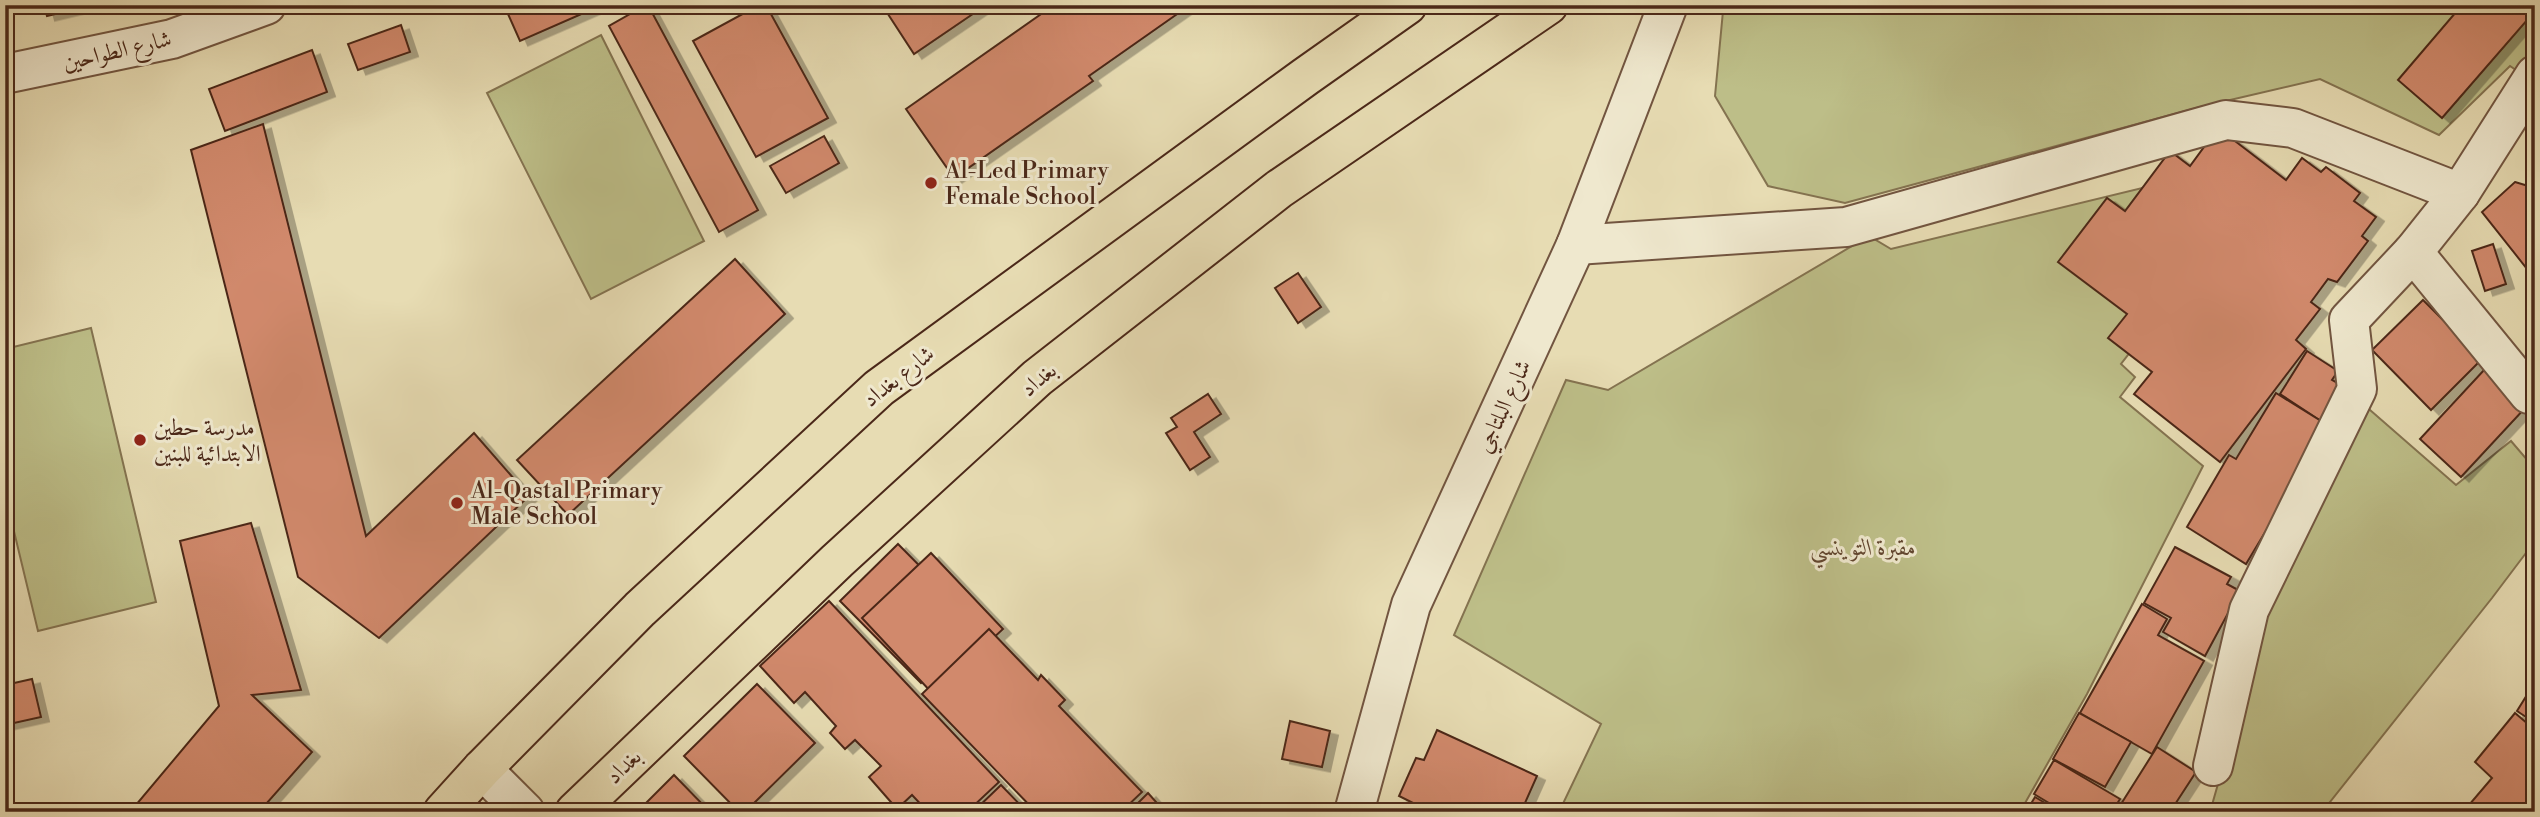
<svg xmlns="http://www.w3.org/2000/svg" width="2540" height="817" viewBox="0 0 2540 817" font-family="'Libre Bodoni',Amiri,serif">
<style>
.green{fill:#bdbe88;stroke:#847350;stroke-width:2}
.building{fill:#d1896c;stroke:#4b2819;stroke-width:2;filter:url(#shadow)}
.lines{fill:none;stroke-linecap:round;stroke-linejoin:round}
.minor-casing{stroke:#725540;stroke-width:42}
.major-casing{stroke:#4b2819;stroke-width:42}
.minor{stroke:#efe8ce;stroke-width:38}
.major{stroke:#e7dcb3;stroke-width:38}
.poi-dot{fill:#8f2418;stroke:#efe8ce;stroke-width:2.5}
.labels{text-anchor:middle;stroke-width:6;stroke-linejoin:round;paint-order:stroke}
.street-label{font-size:23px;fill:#4b2819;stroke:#efe8ce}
.poi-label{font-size:23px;fill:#4b2819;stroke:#efe8ce;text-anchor:start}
.park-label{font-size:23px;font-style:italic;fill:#62462f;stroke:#efe8ce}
</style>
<defs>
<filter id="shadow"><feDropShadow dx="8" dy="4.5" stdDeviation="0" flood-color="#0004"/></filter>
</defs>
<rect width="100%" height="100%" fill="#e7dcb3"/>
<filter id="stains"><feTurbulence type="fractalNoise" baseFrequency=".00286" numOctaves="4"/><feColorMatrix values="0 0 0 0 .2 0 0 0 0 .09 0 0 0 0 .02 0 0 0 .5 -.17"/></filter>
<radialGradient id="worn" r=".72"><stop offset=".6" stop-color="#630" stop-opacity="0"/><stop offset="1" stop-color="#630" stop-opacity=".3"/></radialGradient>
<g class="green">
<polygon points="1726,5 2535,5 2535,83 2510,66 2439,135 2320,79 2200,107 1845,203 1768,186 1715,96 1723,11"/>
<polygon points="601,35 704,241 591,299 487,93"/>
<polygon points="2171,181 2159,315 2121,364 2135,377 2120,397 2203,466 2087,694 2020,812 1559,812 1601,724 1454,635 1566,380 1608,390 1869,236 1891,249"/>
<polygon points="91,328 156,602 38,631 5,494 5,349"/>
<polygon points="2362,403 2456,485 2511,441 2535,469 2535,541 2492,598 2322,812 2210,812 2269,605"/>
</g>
<g class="building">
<polygon points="44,5 93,5 47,16"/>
<polygon points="504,5 602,5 520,41"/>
<polygon points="646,5 648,5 758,210 719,232 609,26"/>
<polygon points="759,5 766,5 828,118 756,157 693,41"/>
<polygon points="895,5 986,5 914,54 886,11"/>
<polygon points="1054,5 1190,5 1089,76 1093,81 954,178 906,109"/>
<polygon points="2462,5 2530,5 2535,11 2442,118 2398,80"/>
<polygon points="401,25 410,52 358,70 348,44"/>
<polygon points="312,50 327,92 225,131 209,89"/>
<polygon points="263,124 366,536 474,433 529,496 379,638 298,577 191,150"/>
<polygon points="2218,128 2286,180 2302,158 2321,172 2326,167 2360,193 2354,201 2376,217 2362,236 2368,241 2337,282 2328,279 2311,302 2320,309 2296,340 2306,349 2220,462 2134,394 2152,372 2108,338 2127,314 2058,262 2107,198 2125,211 2170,151 2190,166"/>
<polygon points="824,136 839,163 786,193 770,166"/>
<polygon points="2515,182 2535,188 2535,279 2482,212"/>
<polygon points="2493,244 2506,284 2485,291 2472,251"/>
<polygon points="735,259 785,314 568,515 517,460"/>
<polygon points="1298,273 1321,307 1298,323 1275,288"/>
<polygon points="2423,300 2482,359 2431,410 2372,350"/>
<polygon points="2307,351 2338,371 2332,380 2343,386 2321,421 2280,394"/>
<polygon points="2485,369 2526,407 2461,477 2420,439"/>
<polygon points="2276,393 2329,426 2246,564 2187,527 2229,455 2236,459"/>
<polygon points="1208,394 1221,414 1194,432 1210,457 1190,470 1166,433 1177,427 1171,418"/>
<polygon points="251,523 301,690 252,695 312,752 259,812 130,812 219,706 180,541"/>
<polygon points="898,544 979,626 921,683 840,601"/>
<polygon points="2175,547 2231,577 2227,584 2240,591 2205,656 2163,632 2171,618 2144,603"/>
<polygon points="931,553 1003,629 933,694 862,618"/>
<polygon points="829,601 999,782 967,812 928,812 912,795 897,809 869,777 881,766 855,740 845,749 830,733 836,726 805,692 794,703 760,666"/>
<polygon points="2142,604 2167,619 2158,635 2204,661 2152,754 2080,713"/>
<polygon points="989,629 1038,680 1041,675 1065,700 1059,706 1142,792 1121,812 1036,812 922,694"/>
<polygon points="32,679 41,717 5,725 5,685"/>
<polygon points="2535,682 2535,723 2517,711"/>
<polygon points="757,684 815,743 745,812 739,812 684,756"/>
<polygon points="2079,713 2131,742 2105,787 2053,759"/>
<polygon points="2515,713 2535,730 2535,812 2463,812 2492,778 2475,762"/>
<polygon points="1290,721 1330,731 1322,767 1282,759"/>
<polygon points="1437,730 1537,776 1521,812 1431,812 1399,796 1416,758 1424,760"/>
<polygon points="2157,747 2196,772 2170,812 2116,812"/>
<polygon points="2054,760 2120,799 2112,812 2064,812 2034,794"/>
<polygon points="674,775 710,812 637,812"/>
<polygon points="1001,785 1027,812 973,812"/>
<polygon points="1148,793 1165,812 1129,812"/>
<polygon points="2035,797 2060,812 2026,812"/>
</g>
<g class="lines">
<g class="minor-casing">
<g id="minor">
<polyline points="5,74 172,39 266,5"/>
<polyline points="1576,245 1846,227 2226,120 2293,128 2460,193"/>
<polyline points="2413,252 2529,394"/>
<polyline points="2213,766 2249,610 2357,389 2349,320 2413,252 2460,193 2535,75"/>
<polyline points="482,769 525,812"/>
<polyline points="1354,812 1411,605 1576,245 1668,5"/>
</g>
</g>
<g class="major-casing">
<g id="major">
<polyline points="443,812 482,769 640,609 879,388 1305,77 1407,5"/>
<polyline points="575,812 837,561 1037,378 1279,189 1548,5"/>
</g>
</g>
<use href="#minor" class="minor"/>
<use href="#major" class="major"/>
</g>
<g class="poi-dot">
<circle cx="931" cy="183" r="7"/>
<circle cx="140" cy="440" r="7"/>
<circle cx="457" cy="503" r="7"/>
</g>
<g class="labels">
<g class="street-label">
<text transform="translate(117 50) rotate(-13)" y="8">شارع الطواحين</text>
<text transform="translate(898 376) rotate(-38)" y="8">شارع بغداد</text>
<text transform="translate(1038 379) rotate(-40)" y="8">بغداد</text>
<text transform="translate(1503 406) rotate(-65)" y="8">شارع البلتاجي</text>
<text transform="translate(623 766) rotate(-44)" y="8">بغداد</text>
</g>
<g class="poi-label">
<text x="945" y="178">Al-Led Primary<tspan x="945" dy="26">Female School</tspan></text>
<text x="154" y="435">مدرسة حطين<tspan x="154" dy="26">الابتدائية للبنين</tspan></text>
<text x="471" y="498">Al-Qastal Primary<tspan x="471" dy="26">Male School</tspan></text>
</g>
<g class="park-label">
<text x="1863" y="555">مقبرة التوينسي</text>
</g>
</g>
<rect width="2540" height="817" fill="none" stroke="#e7dcb3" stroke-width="28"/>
<rect x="7" y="7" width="2526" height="803" fill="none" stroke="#4b2819" stroke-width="3.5"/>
<rect x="14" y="14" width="2512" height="789" fill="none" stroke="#4b2819" stroke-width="2"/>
<rect width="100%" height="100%" filter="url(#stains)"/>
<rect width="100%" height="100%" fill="url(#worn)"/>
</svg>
